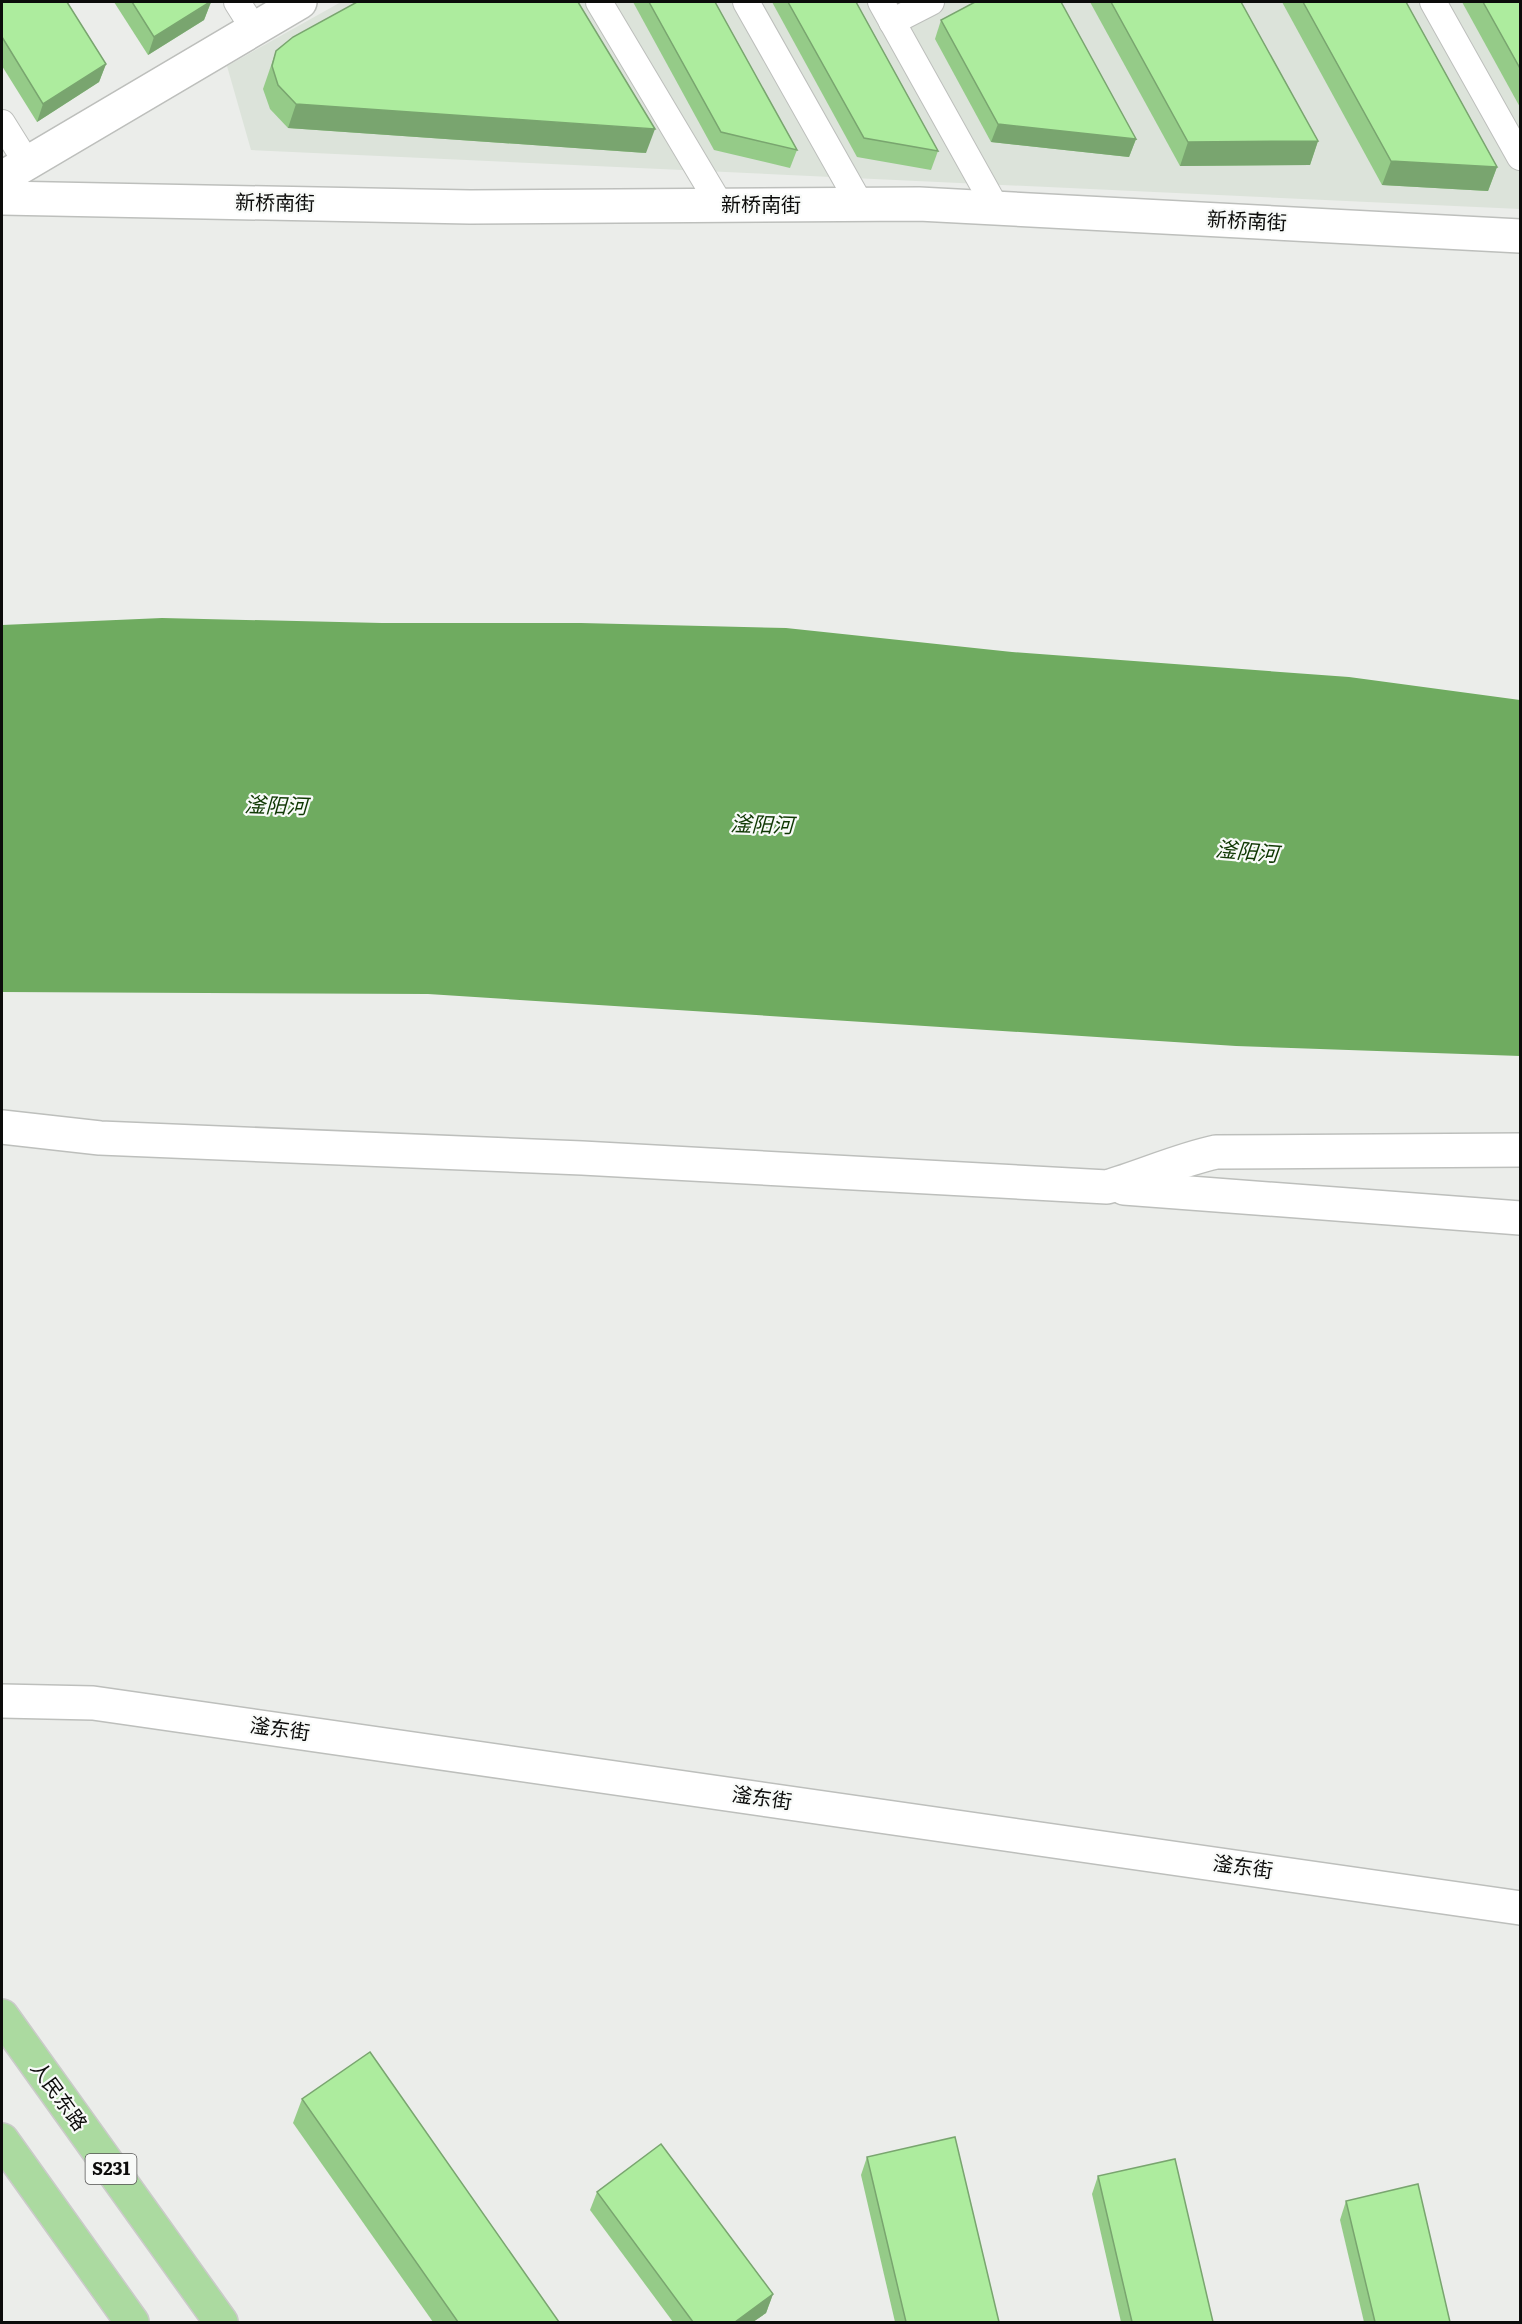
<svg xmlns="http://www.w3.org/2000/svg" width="1522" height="2324" viewBox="0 0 1522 2324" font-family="Literata,'Noto Sans SC',serif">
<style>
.built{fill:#dce3da}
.water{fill:#6fab60}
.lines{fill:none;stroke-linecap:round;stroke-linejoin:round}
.service-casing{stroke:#bdbfbc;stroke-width:28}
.minor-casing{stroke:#bdbfbc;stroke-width:36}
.tertiary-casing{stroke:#bdbfbc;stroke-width:36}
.primary-casing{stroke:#cacac9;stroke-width:36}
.service{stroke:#fff;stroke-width:26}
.minor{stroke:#fff;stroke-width:33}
.tertiary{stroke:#fff;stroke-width:33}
.primary{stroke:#abdaa0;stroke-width:33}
.wall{fill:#95cb88}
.shaded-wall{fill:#79a56f}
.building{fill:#adec9e;stroke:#79a56f;stroke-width:1.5}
.labels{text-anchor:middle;stroke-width:4.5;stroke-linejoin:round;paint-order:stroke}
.shield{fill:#f8faf8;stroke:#535352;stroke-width:1.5}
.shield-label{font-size:18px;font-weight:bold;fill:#0c0c0b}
.street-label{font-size:20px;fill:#0c0c0b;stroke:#f8faf8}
.water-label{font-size:21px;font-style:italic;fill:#0f3803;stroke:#f8faf8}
</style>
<rect width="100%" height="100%" fill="#ebedea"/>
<polygon class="built" points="341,2 1520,2 1520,209 251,150 227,66"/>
<polygon class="water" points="162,618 382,623 581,623 786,628 1012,652 1349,677 1520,700 1520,1056 1236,1046 428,994 2,992 2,625"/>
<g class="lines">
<g class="service-casing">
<g id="service">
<polyline points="237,2 254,29"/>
<polyline points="599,2 720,205"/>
<polyline points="746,2 860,204"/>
<polyline points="881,2 996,208"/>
<polyline points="1433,2 1520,157"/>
<polyline points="892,22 931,2"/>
<polyline points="2,123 27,163"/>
</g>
</g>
<g class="minor-casing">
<g id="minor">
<polyline points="2,178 300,2"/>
<path d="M2 1127 100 1138 582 1158 1107 1187C1144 1176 1179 1160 1216 1152L1520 1150"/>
<polyline points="1124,1188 1520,1218"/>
</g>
</g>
<g class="tertiary-casing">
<g id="tertiary">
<polyline points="2,198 470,207 919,204 1520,236"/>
<polyline points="2,1701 93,1703 1520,1908"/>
</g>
</g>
<g class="primary-casing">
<g id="primary">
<polyline points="2,2016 221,2322"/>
<polyline points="2,2140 132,2322"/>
</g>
</g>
<use href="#service" class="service"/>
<use href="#minor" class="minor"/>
<use href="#tertiary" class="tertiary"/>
<use href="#primary" class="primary"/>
</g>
<g class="wall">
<polygon points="2,2 106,64 99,82 37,122 2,66"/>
<polygon points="114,2 211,2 204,20 148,55"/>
<polygon points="633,2 715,2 797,150 790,168 714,150"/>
<polygon points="772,2 856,2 938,151 931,170 857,157"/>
<polygon points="1090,2 1241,2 1318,141 1310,165 1180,166"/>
<polygon points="1282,2 1406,2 1497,167 1488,191 1382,185"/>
<polygon points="1462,2 1521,2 1521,109"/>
<polygon points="941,20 1136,139 1129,157 991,142 935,39"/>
<polygon points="276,51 646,153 288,128 270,109 263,89"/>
<polygon points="302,2099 559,2322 433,2322 293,2123"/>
<polygon points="867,2157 999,2322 895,2322 861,2175"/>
<polygon points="1098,2176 1213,2322 1121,2322 1092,2194"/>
<polygon points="597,2192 773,2294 766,2313 753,2322 673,2322 590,2210"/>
<polygon points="1346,2201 1450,2322 1364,2322 1340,2220"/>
</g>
<g class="shaded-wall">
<polygon points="211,2 204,20 148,55 154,37"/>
<polygon points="106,64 99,82 37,122 43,104"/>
<polygon points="296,104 655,129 646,153 288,128"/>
<polygon points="998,124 1136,139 1129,157 991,142"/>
<polygon points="1318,141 1310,165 1180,166 1188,142"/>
<polygon points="1391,161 1497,167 1488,191 1382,185"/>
<polygon points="773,2294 766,2313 753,2322 735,2322"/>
</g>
<g class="building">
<polygon points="2,2 67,2 106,64 43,104 2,37"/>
<polygon points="132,2 210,2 154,37"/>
<polygon points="357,2 578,2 655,129 296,104 278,85 272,66 276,51 293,37"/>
<polygon points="649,2 715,2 797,150 721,132"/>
<polygon points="788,2 856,2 938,151 864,138"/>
<polygon points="975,2 1061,2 1136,139 998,124 941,20"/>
<polygon points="1111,2 1241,2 1318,141 1188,142"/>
<polygon points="1303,2 1406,2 1497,167 1391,161"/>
<polygon points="1483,2 1521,2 1521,70"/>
<polygon points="370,2052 559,2322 458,2322 302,2099"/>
<polygon points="955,2137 999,2322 906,2322 867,2157"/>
<polygon points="661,2144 773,2294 735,2322 693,2322 597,2192"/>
<polygon points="1175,2159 1213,2322 1132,2322 1098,2176"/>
<polygon points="1418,2184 1450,2322 1375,2322 1346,2201"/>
</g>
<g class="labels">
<rect class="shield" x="85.5" y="2154" width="51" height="30" rx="4.5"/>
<g class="shield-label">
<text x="111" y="2175">S231</text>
</g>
<g class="street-label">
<text transform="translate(275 203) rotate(1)" y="7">新桥南街</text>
<text x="761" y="212">新桥南街</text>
<text transform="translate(1247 221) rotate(3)" y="7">新桥南街</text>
<text transform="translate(280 1729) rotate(8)" y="7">滏东街</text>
<text transform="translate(762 1798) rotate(8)" y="7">滏东街</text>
<text transform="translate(1243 1867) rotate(8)" y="7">滏东街</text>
<text transform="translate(59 2096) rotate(54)" y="7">人民东路</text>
</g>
<g class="water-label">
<text transform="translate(276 806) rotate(2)" y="7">滏阳河</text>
<text transform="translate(762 825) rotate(2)" y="7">滏阳河</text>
<text transform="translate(1247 852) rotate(5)" y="7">滏阳河</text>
</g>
</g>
<rect width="1522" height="2324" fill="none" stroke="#0c0c0b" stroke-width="6"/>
</svg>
